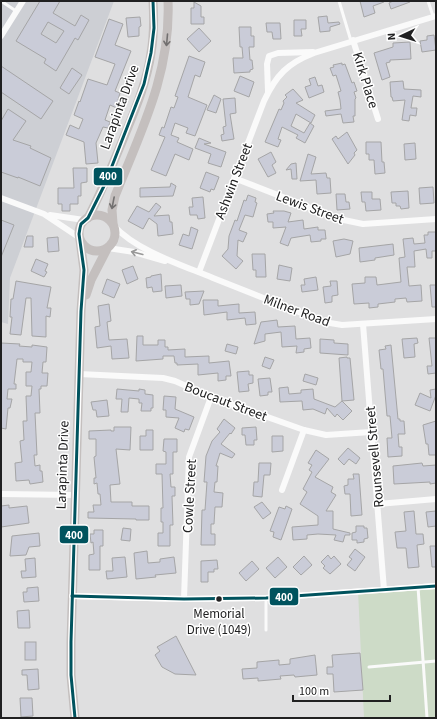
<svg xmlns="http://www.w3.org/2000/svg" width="437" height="719" viewBox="0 0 437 719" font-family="'Source Sans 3',sans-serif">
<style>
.built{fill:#cdcfd4}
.green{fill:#cddbc7}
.building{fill:#caccd8;stroke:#a5a5a6;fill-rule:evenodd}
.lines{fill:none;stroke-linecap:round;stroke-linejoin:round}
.service{stroke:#fafafa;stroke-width:3}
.minor{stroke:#fafafa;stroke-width:6}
.primary{stroke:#c4bfbe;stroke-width:9}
.bus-1-casing{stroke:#fff;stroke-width:6}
.bus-1{stroke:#00535e;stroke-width:3}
.oneway{stroke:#727070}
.oneway2{stroke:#989898}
.bus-dot{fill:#202021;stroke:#fff;stroke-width:1.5}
.labels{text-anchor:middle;stroke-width:3;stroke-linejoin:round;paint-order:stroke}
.bus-label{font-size:13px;fill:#202021;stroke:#fff}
.street-label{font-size:14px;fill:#202021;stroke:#fff}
.line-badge{stroke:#fff;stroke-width:1.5}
.badge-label{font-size:11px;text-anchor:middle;font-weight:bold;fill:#fff}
</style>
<rect width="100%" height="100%" fill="#dfdfe0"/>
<polygon class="built" points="1,1 114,1 10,278 8,324 1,322"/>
<polygon class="green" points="436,586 436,718 364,718 358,591"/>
<g class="building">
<path d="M40 1H60L53 13 75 26 81 15 89 20 78 40 75 38 56 71 44 63 46 59 16 41ZM48 22 64 31 56 43 41 34Z"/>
<polygon points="360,1 383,1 384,2 373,6 375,13 364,17"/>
<polygon points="393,1 410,1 410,2 391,9 389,3"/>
<polygon points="194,2 201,6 201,17 204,17 204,24 191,24 191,8 194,8"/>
<polygon points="327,16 328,23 339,22 340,24 330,27 330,31 320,32 318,17"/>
<polygon points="140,17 141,26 139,27 139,36 128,37 126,18"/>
<polygon points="109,19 123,24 115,45 131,51 115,91 120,93 118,100 124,102 121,110 110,105 105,120 110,122 108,128 103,127 96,143 98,163 86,164 84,142 66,135 70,125 79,129 83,119 74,115 79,101 80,102 88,79 107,85 115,64 95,57"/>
<polygon points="294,20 306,20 306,29 301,29 302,36 294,36"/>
<polygon points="266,23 280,23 281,39 273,39 272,32 267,32"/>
<polygon points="239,27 251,27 251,36 254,36 254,47 249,47 250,60 252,60 253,69 250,70 250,72 234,73 233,58 243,58 242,47 240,47"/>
<polygon points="199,28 211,41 199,52 187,39"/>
<polygon points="434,35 436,50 422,52 420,41 427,40 427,36"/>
<polygon points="410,42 411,59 390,60 390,62 386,63 390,77 382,80 374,53 393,47 393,43"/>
<polygon points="189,56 205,62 200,77 195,75 188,97 207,105 195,136 186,133 188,128 175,123 171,135 179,138 177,142 193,149 189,160 175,154 166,176 151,170 165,137 159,135 162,127 164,128 171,107 174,108 178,97 175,96"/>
<polygon points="342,63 342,65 345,64 352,83 354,82 357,91 354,92 356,98 355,99 355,116 353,116 354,122 343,123 341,114 326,116 325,111 341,109 340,100 338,92 341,91 336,75 333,76 330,68 334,67 333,65"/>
<polygon points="1,66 53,101 41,119 1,92"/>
<polygon points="72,68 82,75 69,94 60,88"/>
<polygon points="240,76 254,82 249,97 234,91"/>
<polygon points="315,77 318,86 322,85 324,92 309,98 305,87 311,85 309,79"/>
<polygon points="403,81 404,89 421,90 421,97 413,96 411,108 417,108 416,116 410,115 409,121 402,120 405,100 393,101 392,97 391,97 390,82"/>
<polygon points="293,89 303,100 296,103 315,115 311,123 296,114 291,126 304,133 310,123 314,126 305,143 296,138 298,135 282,127 278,139 281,140 278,147 265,142 279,109 281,110 284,103 283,101 287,97 285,95"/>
<polygon points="214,95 221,99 216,113 207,110"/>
<polygon points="235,98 236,113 230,114 234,139 222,141 221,135 224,134 223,127 226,126 223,99"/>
<polygon points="8,109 26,121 13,140 31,146 30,148 51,158 40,186 18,177 18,178 1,172 1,121"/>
<polygon points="347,132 357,150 354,153 355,155 348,164 332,139 336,136 338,139"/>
<polygon points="199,138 211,143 204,144 226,152 221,167 208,163 211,154 195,148"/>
<polygon points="366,142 381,142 382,162 384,162 385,173 375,174 374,160 369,160 369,154 366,154"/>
<polygon points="415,143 416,159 405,160 404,144"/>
<polygon points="271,152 276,162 272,165 276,173 268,177 258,159"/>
<polygon points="308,154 316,157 311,174 326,173 327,178 330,178 331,193 317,194 316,180 300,181"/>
<polygon points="296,163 297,179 292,179 291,169 286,170 291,164"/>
<polygon points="73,168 87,168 87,182 81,183 81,196 78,196 78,204 70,204 70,211 62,211 62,204 58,204 58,188 74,188"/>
<polygon points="206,172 219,177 214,190 211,189 210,192 200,188"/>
<polygon points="171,183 176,186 173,196 140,197 140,188 170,187"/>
<polygon points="433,187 434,203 420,204 419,188"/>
<polygon points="408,191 409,208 401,209 400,206 396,206 396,203 392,203 391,192"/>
<polygon points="361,192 372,192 372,199 380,199 381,210 366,211 365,202 362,202"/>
<polygon points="336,194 345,194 346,202 349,202 350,209 337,210"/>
<polygon points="248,195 256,198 255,202 257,203 253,217 245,215 239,230 247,233 243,242 238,240 237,256 243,261 236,269 222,256 228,249 229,236 235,220 237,221 244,200 246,201"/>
<polygon points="203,197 205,218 198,219 197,215 190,215 189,207 193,207 192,198"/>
<polygon points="156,203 161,207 154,216 169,215 170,222 172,222 173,234 158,236 157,224 149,218 143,229 128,221 137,206 149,212"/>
<polygon points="273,211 284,211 291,213 288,222 303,220 304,229 318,227 318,230 325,230 326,239 321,239 321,241 311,242 310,235 291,238 288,246 280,243 286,227 273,228 273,222 268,222 267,214 274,213"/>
<polygon points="1,220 14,225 1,257"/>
<polygon points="191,227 198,230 192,249 179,245 183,234 189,236"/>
<polygon points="428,232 436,232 436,251 432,251 432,258 427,258 426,249 414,251 415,267 407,267 409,286 421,285 422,301 407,302 406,298 395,299 395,302 378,304 378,307 369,308 369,303 354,304 352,284 365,283 365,277 376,277 377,285 401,282 399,258 405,257 403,239 413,238 414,244 425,243 424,235 428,235"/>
<polygon points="27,236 33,236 33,247 24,247"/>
<polygon points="58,237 59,251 48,252 47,238"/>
<polygon points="344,239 353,241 350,254 336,257 333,241"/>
<polygon points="393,244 394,255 375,258 375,260 360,262 359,248"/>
<polygon points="252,254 265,254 266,277 256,277 256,270 253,270"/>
<polygon points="36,259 48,264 45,271 47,272 44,277 31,271"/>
<polygon points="279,265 292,268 290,281 277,279"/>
<polygon points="133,266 138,279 127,284 122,270"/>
<polygon points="161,274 162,291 153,292 152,287 147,288 146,278 151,277 151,276"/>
<polygon points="316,277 318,290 302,292 301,285 305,285 304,279"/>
<polygon points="107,279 120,284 114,298 102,293"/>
<polygon points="16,281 51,287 47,308 51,308 50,317 46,316 46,337 32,336 31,298 26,298 21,335 10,334 12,317 10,317 11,299 13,299"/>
<polygon points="330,281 337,281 338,295 332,296 332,302 325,303 323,287 331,286"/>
<polygon points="181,285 182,296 166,298 165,286"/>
<polygon points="430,285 436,285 436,307 432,307"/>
<polygon points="204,291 199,304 190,305 190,299 186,299 185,292"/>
<polygon points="203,300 218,300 218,306 239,304 239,313 255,312 256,324 246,325 245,318 227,320 227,312 204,315"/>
<polygon points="109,304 111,321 107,322 109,340 127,339 129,358 112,359 111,346 97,348 95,327 100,326 98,306"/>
<polygon points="277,320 278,327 295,326 296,339 310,338 311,348 304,349 304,352 296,353 297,346 282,347 281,332 265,334 265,341 254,344 261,322"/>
<polygon points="137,336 143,336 143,345 158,345 158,340 165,340 165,347 168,347 168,350 185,349 185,357 209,356 209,363 229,361 231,376 226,376 226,380 218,381 218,373 198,375 198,364 177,365 177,363 175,363 174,356 163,356 163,359 136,361"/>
<polygon points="417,338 418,343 414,344 415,357 404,358 402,339"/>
<polygon points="429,338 436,338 436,373 428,374 427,366 432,366"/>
<polygon points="320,339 334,340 334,343 348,344 348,355 320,353"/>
<polygon points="1,343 20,344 19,346 32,347 32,345 47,347 46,362 43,362 42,373 48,373 47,386 41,386 41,389 39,389 40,413 35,413 37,455 34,455 35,466 40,465 40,471 42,471 43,482 30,484 29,480 16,481 15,463 22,462 20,441 24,440 23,421 27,421 26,396 31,396 32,386 26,386 26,372 31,372 32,362 23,362 23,359 17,359 14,384 16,384 16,389 8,389 7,399 12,399 10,408 8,408 6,429 1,428"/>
<polygon points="227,344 238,347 236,354 225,351"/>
<polygon points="391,345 398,419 400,419 400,421 404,421 405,434 398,434 399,447 402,447 402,456 388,457 387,438 392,438 390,416 387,416 383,369 381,369 379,350 386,349 385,346"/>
<polygon points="265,357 274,360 270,369 262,366"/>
<polygon points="347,357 347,358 350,358 354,400 342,401 352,411 343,420 337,414 335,417 327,408 325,414 313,409 303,410 302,401 280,402 279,388 288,387 289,394 301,393 301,390 313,389 314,399 335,407 342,401 339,358"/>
<polygon points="249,371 249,375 253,375 253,383 248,384 249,391 239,392 237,372"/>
<polygon points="305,374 318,378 316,385 303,381"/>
<polygon points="270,378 272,392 268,392 268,395 260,396 258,379"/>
<polygon points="117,389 139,391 139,389 145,390 145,394 153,395 153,408 151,408 151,411 141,411 142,403 139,403 139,399 129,398 128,412 121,412 122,399 116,399"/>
<polygon points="436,389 436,395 430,411 415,405 420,393 431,398 430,390"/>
<polygon points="164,396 176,397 175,409 194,417 189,430 185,429 184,432 175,428 179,418 166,417 166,410 163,410"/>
<polygon points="107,400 109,416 97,417 96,410 93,410 91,402"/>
<polygon points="224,419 235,428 231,434 230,433 221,444 235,454 232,458 220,453 216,466 218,466 217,482 215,482 214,492 223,493 222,507 215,507 214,524 211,524 211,534 215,534 215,545 201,545 202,510 205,510 207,482 204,482 206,456 212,441 220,432 217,429"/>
<polygon points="436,421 436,455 429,455 428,444 426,444 423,425"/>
<polygon points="114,427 131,427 130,450 116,449 120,484 110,485 111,502 132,502 132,506 149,506 149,520 136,520 136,519 88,518 88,512 94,512 93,505 101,505 100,494 98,494 97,483 94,484 94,478 96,478 94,457 96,456 96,439 89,439 89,431 111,430 111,431 114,431"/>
<polygon points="256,427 257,440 254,440 254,445 246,445 245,435 242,435 242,428"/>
<polygon points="146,430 153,430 153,450 140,450 140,436 146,436"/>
<polygon points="272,436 283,436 283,451 272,452"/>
<polygon points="164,439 177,439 177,452 173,452 173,474 170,474 171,487 175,487 175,496 172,496 173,525 170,525 170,546 158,546 158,533 163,533 163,522 161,522 161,508 163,508 162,474 156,474 156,464 166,464 166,452 163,451"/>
<polygon points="348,448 360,458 356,464 349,459 344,465 338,459"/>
<polygon points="316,450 329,459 315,477 333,487 331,492 336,495 326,511 333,511 333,529 350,533 350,535 345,535 343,542 334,540 336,535 318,534 307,535 307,539 293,540 292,527 318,525 318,516 300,504 307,492 303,489 312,472 309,470 312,465 308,463"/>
<polygon points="259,463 271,463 270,475 264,475 262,497 253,496 254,482 258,482"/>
<polygon points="422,463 423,466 436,465 436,483 430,484 430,482 394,484 393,466"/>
<polygon points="353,474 359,474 362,515 351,516 350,494 345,494 344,486 348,485 348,479 354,479"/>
<polygon points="262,502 271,513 263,519 254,507"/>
<polygon points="9,505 9,508 27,506 29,523 1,527 1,506"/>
<polygon points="286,506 292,509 281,540 273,537 274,532 270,531 279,507 285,509"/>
<polygon points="414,511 416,534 423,534 424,544 417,545 419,567 408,568 406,548 397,548 395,532 406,531 404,512"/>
<polygon points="436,511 436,526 428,527 426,512"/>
<polygon points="356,526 364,526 364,528 367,528 368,538 364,539 364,542 357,543 357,540 352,540 352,533 356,532"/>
<polygon points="123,528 131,529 130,541 121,540"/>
<polygon points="94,530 103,530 103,546 100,546 100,570 89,570 89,555 94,554 93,542 91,543 90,534 94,534"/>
<polygon points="39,533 40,546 29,547 26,555 10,556 12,536"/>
<polygon points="430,546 436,546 436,567 432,567"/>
<polygon points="355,549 365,557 355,571 347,565 352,559 349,557"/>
<polygon points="147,551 148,563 160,562 160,559 174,557 176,573 155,575 156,577 136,579 134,553"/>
<polygon points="328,555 331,559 334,556 341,564 330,574 323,568 325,566 321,562"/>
<polygon points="304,556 312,565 301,575 293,567"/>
<polygon points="125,557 127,577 107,579 106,571 113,571 112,558"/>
<polygon points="278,557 287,567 275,578 266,568"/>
<polygon points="35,558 36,577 22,578 21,571 26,571 25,559"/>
<polygon points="217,560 218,569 214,569 214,572 208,572 208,582 201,582 201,561"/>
<polygon points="252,561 259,569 246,581 239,573"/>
<polygon points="38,587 39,601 24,602 23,592 27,592 27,588"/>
<polygon points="29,610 30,628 18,628 17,611"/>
<polygon points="176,636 196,675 175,674 162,667 155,655 160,651 157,647"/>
<rect x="25" y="642" width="11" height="18"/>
<polygon points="360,653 363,690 334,692 333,674 327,674 327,667 333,667 332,655"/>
<polygon points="315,655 317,675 295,677 294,675 280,676 281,679 258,681 258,678 243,679 242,669 257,668 257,662 279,660 279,665 290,664 290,659"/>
<polygon points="38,669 39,689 28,690 27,675 22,675 22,670"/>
<polygon points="20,698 32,698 33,716 21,717"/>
</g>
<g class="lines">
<g class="service">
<polyline points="1,1 16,11"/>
<polyline points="339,1 351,41"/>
<polyline points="428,1 433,16"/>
<polyline points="418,587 427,718"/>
<polyline points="266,598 266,630"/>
<polyline points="369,667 436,661"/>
</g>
<g class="minor">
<polyline points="1,36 23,1"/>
<polyline points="353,40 378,119"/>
<polyline points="268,91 267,64 269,56 278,53 313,52"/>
<polyline points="234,178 339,219 363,224 436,219"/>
<polyline points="1,198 44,214 80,238"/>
<polyline points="50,215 84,220"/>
<path d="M114 226C137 251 182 265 213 278 250 293 287 307 324 322L342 325 436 319"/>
<polyline points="108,248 134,252 165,261"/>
<path d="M199 272 264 101C276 75 288 63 314 53L436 16"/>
<polyline points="363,324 384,590"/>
<polyline points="79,374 163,378 175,381 211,397 304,430 326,435 371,432"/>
<polyline points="282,490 304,430"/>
<polyline points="1,494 75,495"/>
<polyline points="378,504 436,499"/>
<polyline points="72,596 184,599 266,598 436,586"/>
<polyline points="184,599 189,457 211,397"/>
</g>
<g class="primary">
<circle cx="97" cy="233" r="18"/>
<path d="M88 218C102 191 113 164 124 137 135 110 147 82 151 53 154 36 154 18 153 1"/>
<path d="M113 223 112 210 115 196C141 131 171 73 168 1"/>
<polyline points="86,295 91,280 107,249"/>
<polyline points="75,718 71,675 71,642 81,311 84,270 80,240"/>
</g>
<g class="bus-1-casing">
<g id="bus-1">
<polyline points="72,596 184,599 266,598 436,586"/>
<polyline points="75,718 71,675 71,642 81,311 84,270 79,234 80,228 81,224 88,218 105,184 144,84 151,53 154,28 153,1"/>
</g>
</g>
<use href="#bus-1" class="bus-1"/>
</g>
<defs><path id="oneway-shaft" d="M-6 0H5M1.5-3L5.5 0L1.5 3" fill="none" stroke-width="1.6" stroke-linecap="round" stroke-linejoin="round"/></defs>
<g class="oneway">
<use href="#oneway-shaft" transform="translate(167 40) rotate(95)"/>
<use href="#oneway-shaft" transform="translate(113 203) rotate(101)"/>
</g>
<use class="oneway2" href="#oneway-shaft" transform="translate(137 253) rotate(-166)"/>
<circle class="bus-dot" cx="219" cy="599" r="3.5"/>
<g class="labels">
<g class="bus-label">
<text x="219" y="618">Memorial<tspan x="219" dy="16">Drive (1049)</tspan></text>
</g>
<g class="street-label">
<text transform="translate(366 80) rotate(73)" y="5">Kirk Place</text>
<text transform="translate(119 107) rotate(-70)" y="5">Larapinta Drive</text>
<text transform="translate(233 181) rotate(-69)" y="5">Ashwin Street</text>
<text transform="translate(310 207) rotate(20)" y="5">Lewis Street</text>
<text transform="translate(297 310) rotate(20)" y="5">Milner Road</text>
<text transform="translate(226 401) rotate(21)" y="5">Boucaut Street</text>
<text transform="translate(374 457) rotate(-95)" y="5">Rounsevell Street</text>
<text transform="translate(62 465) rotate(-88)" y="5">Larapinta Drive</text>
<text transform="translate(189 496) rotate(-87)" y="5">Cowle Street</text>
</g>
</g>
<g class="line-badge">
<rect x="93" y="167" width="30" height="19" rx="4" fill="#00535e"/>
<rect x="59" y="525" width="30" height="19" rx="4" fill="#00535e"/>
<rect x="269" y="587" width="30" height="19" rx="4" fill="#00535e"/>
</g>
<g class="badge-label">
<text x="108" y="180">400</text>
<text x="74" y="539">400</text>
<text x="284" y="601">400</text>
</g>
<rect width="437" height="719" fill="none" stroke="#202021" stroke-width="4"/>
<g transform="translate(401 36) rotate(266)" stroke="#ffffff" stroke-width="3" paint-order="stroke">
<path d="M0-3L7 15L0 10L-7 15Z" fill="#202021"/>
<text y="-6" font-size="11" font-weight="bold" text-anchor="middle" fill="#202021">N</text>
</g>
<path d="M293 695v6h97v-6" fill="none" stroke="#202021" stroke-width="2"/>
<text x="299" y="695" font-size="12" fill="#202021" stroke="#ffffff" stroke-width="3" paint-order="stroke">100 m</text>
</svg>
